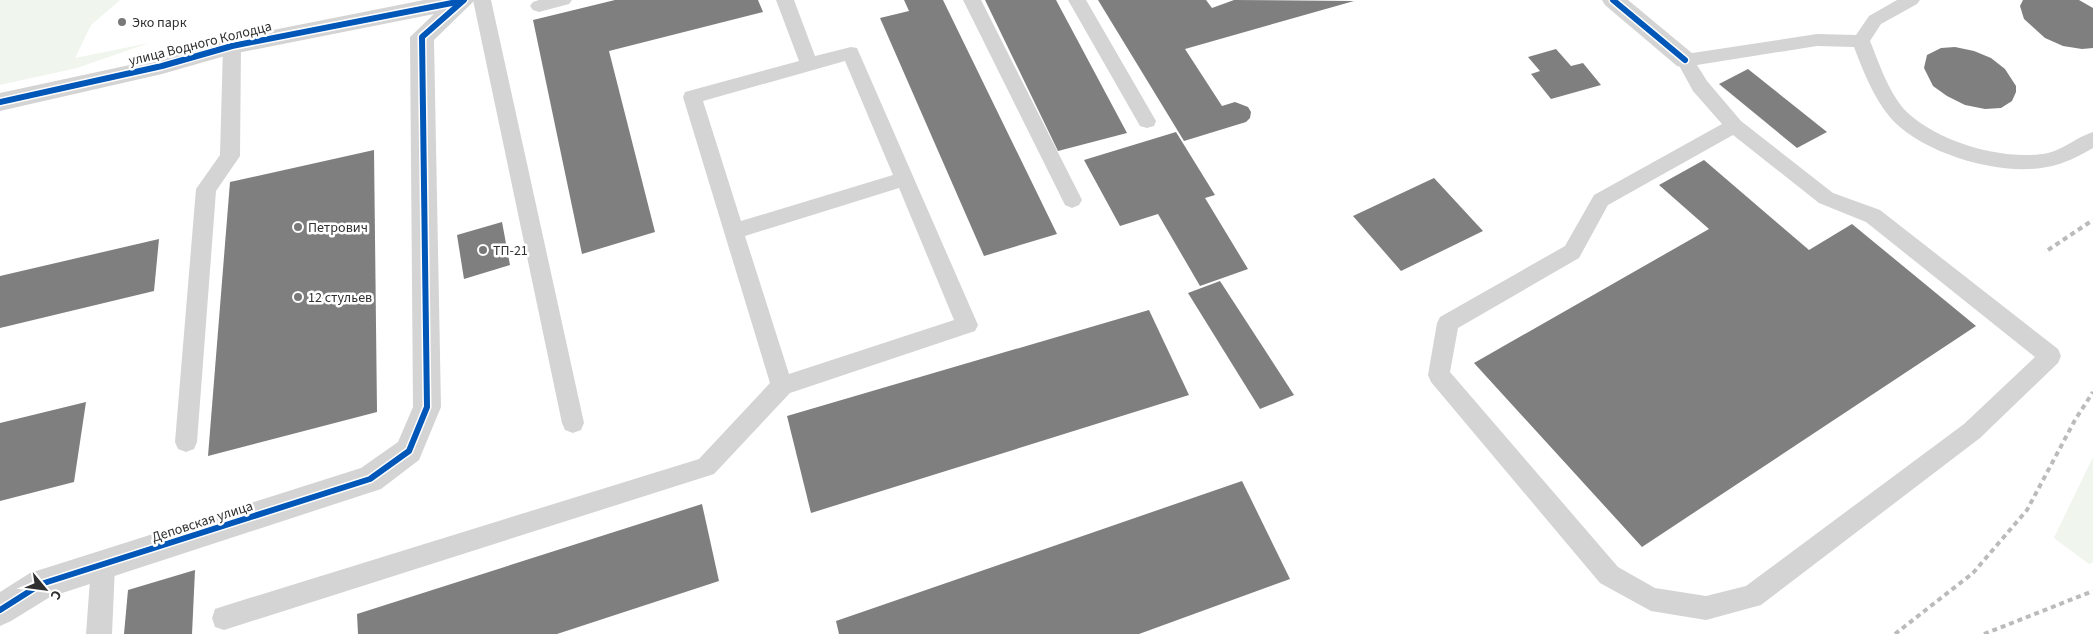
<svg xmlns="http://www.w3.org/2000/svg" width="2093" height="634" viewBox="0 0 2093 634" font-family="'Source Sans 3',sans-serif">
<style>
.green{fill:#f0f5ed}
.building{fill:#7f7f7f}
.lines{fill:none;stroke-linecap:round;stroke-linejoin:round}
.service{fill:#d4d4d4;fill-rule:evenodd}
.minor{fill:#d4d4d4;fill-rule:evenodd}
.rail{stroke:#bbb;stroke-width:4;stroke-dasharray:5 4;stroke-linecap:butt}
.cycleway-casing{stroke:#fff;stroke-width:9}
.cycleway{stroke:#0057b8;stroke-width:6}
.poi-dot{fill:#787878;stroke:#fff;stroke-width:2}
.labels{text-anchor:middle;stroke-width:5;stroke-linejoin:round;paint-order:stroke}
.poi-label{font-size:14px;fill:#2f2f2f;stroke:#fff;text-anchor:start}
.street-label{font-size:14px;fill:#2f2f2f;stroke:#fff}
</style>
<rect width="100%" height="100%" fill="#fff"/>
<g class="green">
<polygon points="0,0 120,0 91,25 75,58 149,43 77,68 0,85"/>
<polygon points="2093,457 2093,562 2089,564 2054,538"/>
</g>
<g class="building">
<polygon points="615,0 758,0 763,12 609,51 655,232 582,254 533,20"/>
<polygon points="904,0 943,0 1057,234 984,256 880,18 909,11"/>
<polygon points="985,0 1056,0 1127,133 1058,151"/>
<polygon points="1098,0 1206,0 1212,8 1234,0 1354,1 1185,49 1222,106 1235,102 1248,107 1251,112 1250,118 1246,122 1184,141"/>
<polygon points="2023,0 2079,0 2093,8 2093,48 2082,49 2063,46 2045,38 2024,19 2020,6"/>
<polygon points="1955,47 1974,51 1991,58 2005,69 2016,86 2016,92 2012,101 2001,108 1985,109 1965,105 1947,96 1933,86 1924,68 1927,55 1941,48"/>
<polygon points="1556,49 1571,66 1583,63 1601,85 1551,99 1531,74 1540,71 1528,57"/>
<polygon points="1748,69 1827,132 1797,148 1719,84"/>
<polygon points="1176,132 1215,195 1205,198 1248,269 1200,286 1158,214 1120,226 1084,160"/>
<polygon points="374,150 377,412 208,456 230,182"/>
<polygon points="1704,160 1809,250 1852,224 1976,326 1642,547 1474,363 1709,229 1659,185"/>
<polygon points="1434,178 1483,231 1401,271 1353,216"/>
<polygon points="502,222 510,265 464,279 457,235"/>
<polygon points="159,239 154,291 0,328 0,276"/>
<polygon points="1220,281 1294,395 1260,409 1188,293"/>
<polygon points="1149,310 1189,395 811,513 787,416"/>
<polygon points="86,402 74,482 0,501 0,423"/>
<polygon points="1242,481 1290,579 1139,634 839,634 836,621"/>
<polygon points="702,504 719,581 557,634 358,634 357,614"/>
<polygon points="195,570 192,634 124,634 128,590"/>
</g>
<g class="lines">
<g class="service">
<polygon points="473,0 491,0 584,423 581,430 573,433 565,430 562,423"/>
<polygon points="539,0 572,0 569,4 539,12 533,10 530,6 533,2"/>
<path d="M776 0H794L815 56 851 47 857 48 978 325 975 331 790 393 714 474 224 630 215 627 212 618 215 609 224 606 699 459 770 383 683 97 685 92 799 61ZM845 61 893 175 741 221 703 101ZM899 188 954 320 789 374 745 236Z"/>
<polygon points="963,0 981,0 1082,200 1079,205 1072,208 1065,205"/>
<polygon points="1068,0 1086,0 1156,121 1154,126 1147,128 1140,126"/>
<path d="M1897 0H1920L1917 4 1881 24 1870 41C1879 63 1887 88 1902 107 1932 141 2004 162 2048 153 2064 149 2077 137 2093 132V148C2079 156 2064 164 2047 167 2001 177 1919 153 1889 116 1873 96 1863 71 1854 47L1817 46 1697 65 1707 81 1741 121 1833 193 1880 210 2058 349 2061 356 2058 363 1980 438 1761 605 1706 620 1651 611 1600 583 1431 382 1428 375 1437 323 1440 317 1565 246 1594 195 1722 124 1693 91 1676 60 1679 55 1817 34 1856 35 1869 16ZM1733 135 1819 203 1866 222 2035 357 1964 424 1746 586 1706 596 1655 588 1618 567 1450 372 1458 328 1579 258 1608 205Z"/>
<polygon points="232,40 238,41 241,46 240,156 216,191 197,442 194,449 186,452 178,449 175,442 196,189 220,155 223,46 226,41"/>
<polygon points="103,554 112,558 115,566 112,634 86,634 91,566 94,558"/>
</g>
<g class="minor">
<polygon points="424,0 475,0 434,40 441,407 419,460 381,489 50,597 11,621 0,626 0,592 30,573 361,468 398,442 413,407 410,37 434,14 232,54 162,74 0,111 0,93 162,58 232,38"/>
<polygon points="1602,0 1628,0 1693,54 1697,60 1693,66 1685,68 1677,66 1605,5"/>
</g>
<g class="rail">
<polyline points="2048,250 2093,220"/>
<polyline points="1895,634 1973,573 2027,510 2075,420 2093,392"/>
<polyline points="1984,634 2093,591"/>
</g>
<g class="cycleway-casing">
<g id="cycleway">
<polyline points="1613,0 1685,60"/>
<polyline points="0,102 162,66 232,46 462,1"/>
<polyline points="0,610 41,584 370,479 409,451 427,407 422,37 464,0"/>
</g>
</g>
<use href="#cycleway" class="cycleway"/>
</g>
<g class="poi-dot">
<circle cx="122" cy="22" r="5"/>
<circle cx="298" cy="227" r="5"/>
<circle cx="483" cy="250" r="5"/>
<circle cx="298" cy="297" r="5"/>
</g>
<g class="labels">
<g class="poi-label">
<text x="132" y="27">Эко парк</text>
<text x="308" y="232">Петрович</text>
<text x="493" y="255">ТП-21</text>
<text x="308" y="302">12 стульев</text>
</g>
<g class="street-label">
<text transform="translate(200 43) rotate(-14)" y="5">улица Водного Колодца</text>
<text transform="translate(202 521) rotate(-18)" y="5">Деповская улица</text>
</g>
</g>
<g transform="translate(45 589) rotate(119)" stroke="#ffffff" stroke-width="4" paint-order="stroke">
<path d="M0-4L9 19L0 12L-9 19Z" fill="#2f2f2f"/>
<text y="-8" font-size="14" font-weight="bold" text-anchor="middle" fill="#2f2f2f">С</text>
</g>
</svg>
